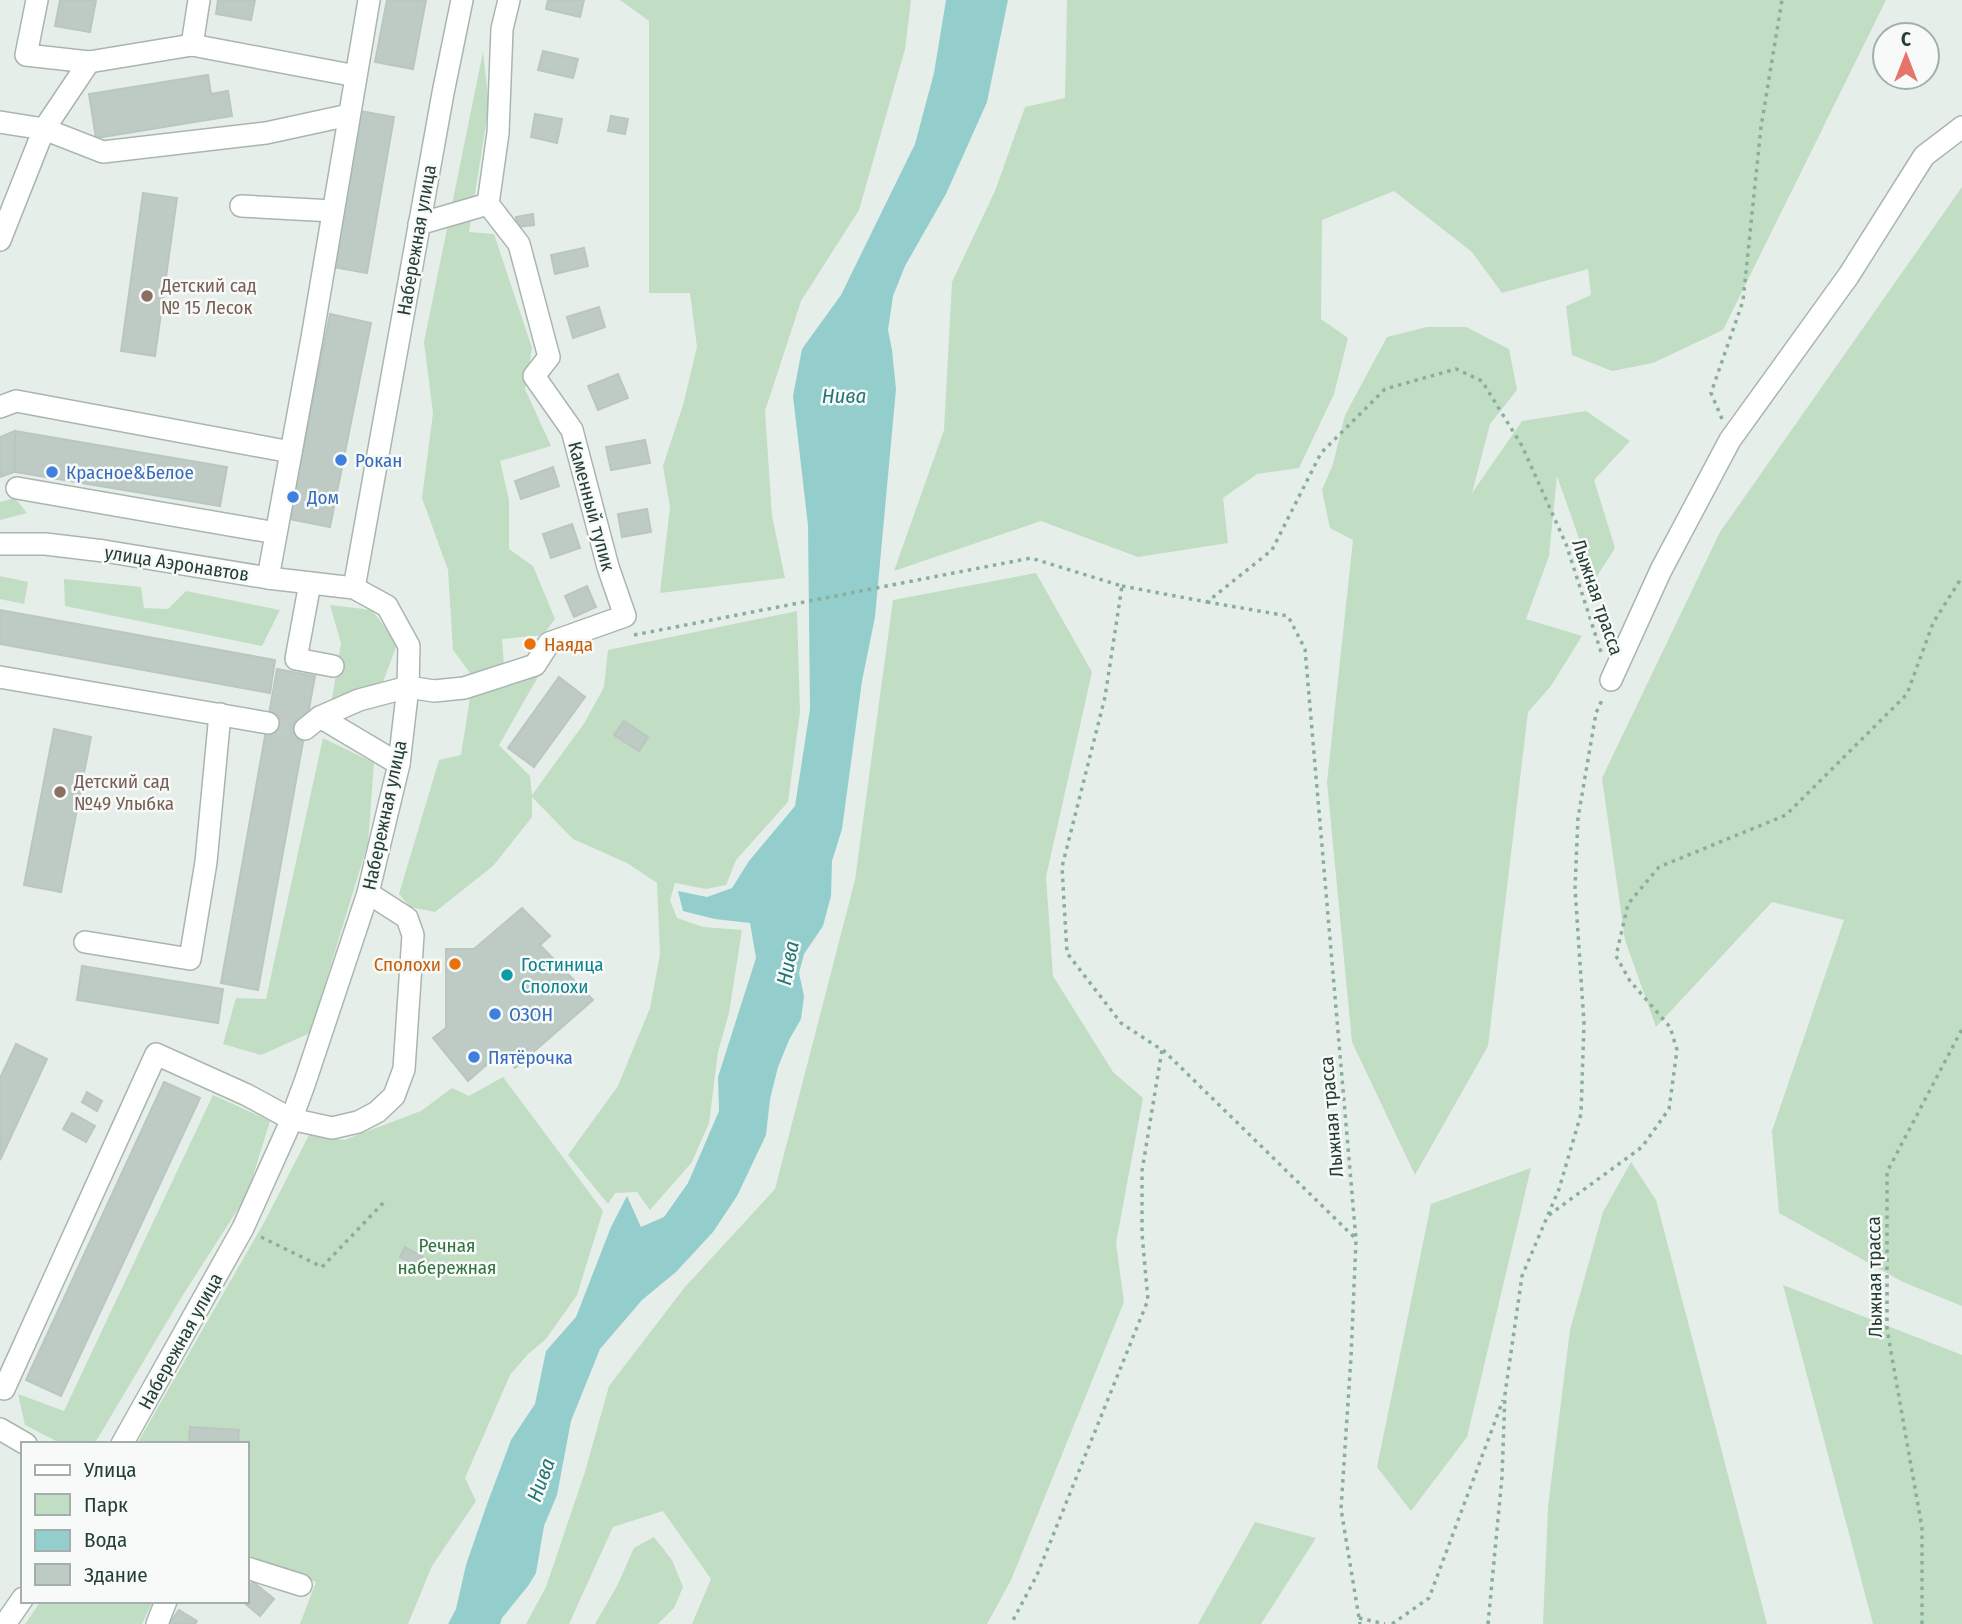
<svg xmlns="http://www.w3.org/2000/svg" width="1962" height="1624" viewBox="0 0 1962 1624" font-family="'Fira Sans Condensed',sans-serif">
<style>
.green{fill:#c1ddc4}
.water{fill:#93cecd}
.building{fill:#becbc4;stroke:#b9c7bf;stroke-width:2}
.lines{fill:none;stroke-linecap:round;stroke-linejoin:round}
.minor-tunnel{stroke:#c0cbc5;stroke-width:21;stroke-dasharray:21 10;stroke-linecap:butt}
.minor-casing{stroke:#a9b6af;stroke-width:24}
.path{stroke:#89af9c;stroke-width:3.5;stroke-dasharray:3.5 5;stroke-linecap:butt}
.minor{stroke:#fff;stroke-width:21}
.education-dot{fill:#8d6e63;stroke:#f7faf8;stroke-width:2.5}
.shop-dot{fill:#3f7fe0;stroke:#f7faf8;stroke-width:2.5}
.food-dot{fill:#e8710a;stroke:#f7faf8;stroke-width:2.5}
.culture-dot{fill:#0f9aa8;stroke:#f7faf8;stroke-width:2.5}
.labels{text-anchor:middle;stroke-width:5;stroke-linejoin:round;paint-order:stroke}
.street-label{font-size:19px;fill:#263f34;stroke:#f7faf8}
.education-label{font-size:19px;fill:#785e54;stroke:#f7faf8;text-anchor:start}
.shop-label{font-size:19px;fill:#366cbe;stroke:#f7faf8;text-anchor:start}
.food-label{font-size:19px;fill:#c56008;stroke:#f7faf8;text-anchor:start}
.culture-label{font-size:19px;fill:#0d838f;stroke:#f7faf8;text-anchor:start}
.park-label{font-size:19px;fill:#337341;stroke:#f7faf8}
.water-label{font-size:21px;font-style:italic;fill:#247676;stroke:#f7faf8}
</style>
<rect width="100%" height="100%" fill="#e6eee9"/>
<g class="green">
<polygon points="620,0 911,0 905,49 859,210 801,301 765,411 772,516 785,578 660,593 670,507 663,466 683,405 697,347 690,293 649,293 649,21"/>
<polygon points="1067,0 1886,0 1723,330 1653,363 1612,371 1572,355 1566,306 1591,295 1588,269 1502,293 1472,252 1394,191 1322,220 1321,319 1348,338 1334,394 1299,468 1257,474 1223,498 1228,543 1138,557 1041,521 894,571 944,430 952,282 995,191 1025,107 1065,98"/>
<polygon points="483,52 489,105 469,232 494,234 532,348 525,389 551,446 500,461 509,500 509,549 533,566 555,619 543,635 502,639 504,666 473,677 453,650 448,570 422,498 433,413 424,342"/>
<polygon points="1962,187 1962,1306 1903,1282 1779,1213 1772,1131 1844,920 1772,902 1656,1027 1625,940 1602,778 1720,532"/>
<polygon points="1427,327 1466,327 1509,349 1517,390 1490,424 1472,493 1522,421 1586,411 1630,441 1594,480 1615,548 1594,581 1557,476 1549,556 1526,619 1582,636 1551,686 1528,712 1488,1046 1415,1175 1352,1042 1327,782 1353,540 1330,528 1322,490 1333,464 1345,415 1387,337"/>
<polygon points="15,498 27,513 0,520 0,502"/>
<polygon points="1036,573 1092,672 1046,877 1053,976 1113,1072 1143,1098 1116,1243 1124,1302 1011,1580 987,1624 692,1624 711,1579 663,1511 613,1527 569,1624 526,1624 546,1587 585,1472 609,1386 685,1287 775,1189 855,880 893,600"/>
<polygon points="0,576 28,582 24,604 0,599"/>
<polygon points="64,579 141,587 144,608 168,609 186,591 280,610 262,646 65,606"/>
<polygon points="330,605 372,610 397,644 383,682 352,698 332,699 341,643"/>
<polygon points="797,611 800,712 788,802 736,860 726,885 706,889 675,883 670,900 677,918 703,927 742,930 729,1013 718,1052 709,1123 692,1162 650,1210 637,1192 615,1193 608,1204 568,1155 618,1086 650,1008 660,955 657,883 627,863 573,839 532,797 532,817 493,866 435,912 410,907 399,894 439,760 461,755 470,698 539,675 499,745 530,776 532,795 585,722 604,687 608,650"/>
<polygon points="323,738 374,763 368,843 310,1033 261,1055 223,1044 236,998 266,999"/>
<polygon points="503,1077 603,1211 577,1295 546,1339 528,1354 510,1375 465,1478 476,1501 432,1566 408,1624 300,1624 316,1582 247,1555 247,1444 137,1444 266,1219 309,1135 344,1140 421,1111 452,1088 469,1096"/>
<polygon points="213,1095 270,1121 247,1195 181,1298 98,1438 92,1444 62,1444 25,1425 18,1394 64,1411"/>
<polygon points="1631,1162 1656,1200 1767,1624 1543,1624 1548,1507 1570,1330 1603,1212"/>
<polygon points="1531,1168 1467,1437 1411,1511 1377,1467 1431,1204"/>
<polygon points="1783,1285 1962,1355 1962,1624 1873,1624"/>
<polygon points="1255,1522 1316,1538 1261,1624 1198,1624"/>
<polygon points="654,1537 672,1560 683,1587 674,1608 658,1624 595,1624 617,1586 634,1548"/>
<polygon points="41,1601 153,1601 142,1624 25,1624"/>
</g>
<polygon class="water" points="946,0 1008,0 987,102 946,194 905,266 893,296 888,330 892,350 896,389 875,617 862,681 842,829 832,861 831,896 823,926 804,954 799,973 804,996 801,1019 789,1040 778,1067 770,1099 766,1135 737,1196 713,1232 676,1272 642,1300 600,1349 571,1421 557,1495 544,1526 536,1573 528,1586 502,1618 500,1624 448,1624 456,1609 466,1565 487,1504 511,1440 535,1404 546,1351 576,1317 611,1227 627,1196 641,1227 664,1217 688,1183 719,1111 718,1077 756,958 750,923 715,919 683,911 678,891 707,897 732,888 749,861 795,806 810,709 808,525 793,396 802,349 841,295 915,144 934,73"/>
<g class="building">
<polygon points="60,0 96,0 90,32 55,26"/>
<polygon points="218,0 255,0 251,20 216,14"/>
<polygon points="387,0 426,0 413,69 375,62"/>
<polygon points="548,0 584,0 580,17 546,9"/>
<polygon points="543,51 578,59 573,78 538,70"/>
<polygon points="208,75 211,94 228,91 232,116 96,138 89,94"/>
<polygon points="360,111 394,117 367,273 333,267"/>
<polygon points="535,114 562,119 557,143 531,137"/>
<polygon points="611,116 628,119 625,134 608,131"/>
<polygon points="143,193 177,198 155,356 121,351"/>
<polygon points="533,214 534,225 517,227 516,217"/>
<polygon points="584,248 588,266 555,274 551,255"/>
<polygon points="599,307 605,327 573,338 567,317"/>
<polygon points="330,314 371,323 330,527 289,519"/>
<polygon points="618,374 628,398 598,410 588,386"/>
<polygon points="15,431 227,467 220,506 15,472"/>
<polygon points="15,431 14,472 0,477 0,437"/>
<polygon points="645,440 650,463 611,470 606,447"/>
<polygon points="553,467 559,486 521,499 515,481"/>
<polygon points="647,509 651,532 622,537 618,514"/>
<polygon points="572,524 580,548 551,558 543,534"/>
<polygon points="587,586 596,607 574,617 565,596"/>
<polygon points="0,610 275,660 270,693 0,644"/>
<polygon points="277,669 315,676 258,990 221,983"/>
<polygon points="559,677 585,697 534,767 508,748"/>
<polygon points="624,721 648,737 639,751 614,735"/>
<polygon points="54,729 91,737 61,892 24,885"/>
<polygon points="522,908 550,936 540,945 593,1000 515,1068 500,1053 468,1081 433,1038 446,1028 446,949 474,949"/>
<polygon points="82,966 223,989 218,1023 77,1000"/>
<polygon points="16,1044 47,1059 0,1160 0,1078"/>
<polygon points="164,1082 200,1098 61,1396 26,1380"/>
<polygon points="87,1092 102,1101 97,1111 82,1102"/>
<polygon points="72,1113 95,1126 86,1142 63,1129"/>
<polygon points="405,1247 428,1260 424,1269 400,1257"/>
<polygon points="190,1427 239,1430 238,1444 189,1444"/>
<polygon points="253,1582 274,1599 260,1616 242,1601 247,1601 247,1589"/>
<polygon points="179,1610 197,1621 195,1624 169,1624"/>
</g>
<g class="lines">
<polyline class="minor-tunnel" points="268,723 305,729"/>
<g class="minor-casing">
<g id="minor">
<polyline points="37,0 26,55 89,62 192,45 356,76"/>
<polyline points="192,45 199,0"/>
<polyline points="0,122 44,129 103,152 266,133 349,115"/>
<polyline points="488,204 498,133 502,29 509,0"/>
<polyline points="241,206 333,211"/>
<polyline points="419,224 488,204"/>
<polyline points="0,240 44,129 89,62"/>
<polyline points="0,407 16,401 291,452"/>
<polyline points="17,488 276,533"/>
<polyline points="0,544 45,544 104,551 268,578 354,588 387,606 409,646 408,687 399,764 368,893 305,1082 288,1128 243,1228 122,1444"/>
<polyline points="268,578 312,338 369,0"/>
<polyline points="310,583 296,659 333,666"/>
<polyline points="354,588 443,93 462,0"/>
<polyline points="0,677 268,723"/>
<polyline points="1611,680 1661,570 1730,440 1849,275 1924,156 1962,127"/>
<polyline points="320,717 399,764"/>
<polyline points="305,729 320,717 359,700 408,687 434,691 464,688 535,665 549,643 625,616 608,567 572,430 534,376 549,357 519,244 488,204"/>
<polyline points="85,942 190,959 206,862 220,714"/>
<polyline points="4,1389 156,1054 247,1095 291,1119 332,1128 358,1122 377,1112 394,1096 404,1069 413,935 407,918 368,893"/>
<polyline points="0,1429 26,1444"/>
<polyline points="247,1568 301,1585"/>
<polyline points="5,1624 23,1598"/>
<polyline points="157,1624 166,1601"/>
</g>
</g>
<g class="path">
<polyline points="1722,419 1711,393 1743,301 1761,127 1782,0"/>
<polyline points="1122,586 1207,602 1272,550 1321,453 1385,389 1456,369 1482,381 1522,446 1566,544 1601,652"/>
<polyline points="1207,602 1288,616 1305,649 1356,1240 1351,1357 1341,1509 1360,1624"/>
<polyline points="634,635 1031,558 1122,586 1105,697 1062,867 1067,953 1121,1023 1162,1050 1142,1171 1142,1234 1148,1300 1037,1575 1011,1624"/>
<polyline points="1163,1050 1355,1238"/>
<polyline points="1549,1215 1642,1147 1669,1109 1677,1050 1670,1027 1630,981 1616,956 1628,904 1659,867 1786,815 1907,694 1933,623 1962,577"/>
<polyline points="261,1237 322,1267 385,1201"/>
<polyline points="1359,1618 1385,1624"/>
<polyline points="1392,1624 1429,1598 1503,1400"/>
<polyline points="1488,1624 1502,1477 1505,1394 1522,1276 1559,1189 1581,1114 1584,1023 1575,888 1578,818 1596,713 1603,698"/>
<polyline points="1922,1624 1922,1528 1887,1329 1887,1172 1962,1029"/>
</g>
<use href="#minor" class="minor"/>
</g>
<g class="education-dot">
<circle cx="147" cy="296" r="7"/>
<circle cx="60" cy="792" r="7"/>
</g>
<g class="shop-dot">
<circle cx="341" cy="460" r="7"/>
<circle cx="52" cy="472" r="7"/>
<circle cx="293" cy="497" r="7"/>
<circle cx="495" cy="1014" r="7"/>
<circle cx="474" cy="1057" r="7"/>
</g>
<g class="food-dot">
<circle cx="530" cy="644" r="7"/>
<circle cx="455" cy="964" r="7"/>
</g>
<circle class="culture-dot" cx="507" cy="975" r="7"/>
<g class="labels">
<g class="street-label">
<text transform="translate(416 240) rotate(-80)" y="7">Набережная улица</text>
<text transform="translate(592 506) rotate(75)" y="7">Каменный тупик</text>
<text transform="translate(177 563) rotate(9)" y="7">улица Аэронавтов</text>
<text transform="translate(1598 597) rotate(71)" y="7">Лыжная трасса</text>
<text transform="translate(384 815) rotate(-78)" y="7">Набережная улица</text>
<text transform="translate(1331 1117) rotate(-95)" y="7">Лыжная трасса</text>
<text transform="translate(1874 1277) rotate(-91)" y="7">Лыжная трасса</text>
<text transform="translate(180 1341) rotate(-61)" y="7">Набережная улица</text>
</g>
<g class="education-label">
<text x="161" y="292">Детский сад<tspan x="161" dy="22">№ 15 Лесок</tspan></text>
<text x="74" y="788">Детский сад<tspan x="74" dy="22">№49 Улыбка</tspan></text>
</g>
<g class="shop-label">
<text x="355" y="467">Рокан</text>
<text x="66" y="479">Красное&amp;Белое</text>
<text x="307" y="504">Дом</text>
<text x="509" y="1021">ОЗОН</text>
<text x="488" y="1064">Пятёрочка</text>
</g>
<g class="food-label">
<text x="544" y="651">Наяда</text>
<text x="441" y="971" text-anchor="end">Сполохи</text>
</g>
<g class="culture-label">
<text x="521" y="971">Гостиница<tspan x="521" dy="22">Сполохи</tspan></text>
</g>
<g class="park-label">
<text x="447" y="1252">Речная<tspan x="447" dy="22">набережная</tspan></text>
</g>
<g class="water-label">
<text x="844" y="403">Нива</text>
<text transform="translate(788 963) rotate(-79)" y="7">Нива</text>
<text transform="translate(541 1480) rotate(-70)" y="7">Нива</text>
</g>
</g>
<rect x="21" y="1442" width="228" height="161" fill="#f7faf8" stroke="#a3afaa" stroke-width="2"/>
<rect x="35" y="1465" width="35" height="10" fill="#ffffff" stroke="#a3afaa" stroke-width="2"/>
<text x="84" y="1477" font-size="21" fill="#263f34">Улица</text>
<rect x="35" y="1494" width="35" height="21" fill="#c1ddc4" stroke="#a3afaa" stroke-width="2"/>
<text x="84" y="1512" font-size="21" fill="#263f34">Парк</text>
<rect x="35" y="1530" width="35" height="21" fill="#93cecd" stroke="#a3afaa" stroke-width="2"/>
<text x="84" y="1547" font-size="21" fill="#263f34">Вода</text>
<rect x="35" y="1564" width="35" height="21" fill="#becbc4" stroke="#a3afaa" stroke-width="2"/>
<text x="84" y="1582" font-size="21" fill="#263f34">Здание</text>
<g transform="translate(1906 56)"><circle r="33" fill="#f7faf8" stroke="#a3afaa" stroke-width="2"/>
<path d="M0-5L12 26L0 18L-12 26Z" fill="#e7746b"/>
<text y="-10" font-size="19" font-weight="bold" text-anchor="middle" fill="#263f34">С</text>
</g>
</svg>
